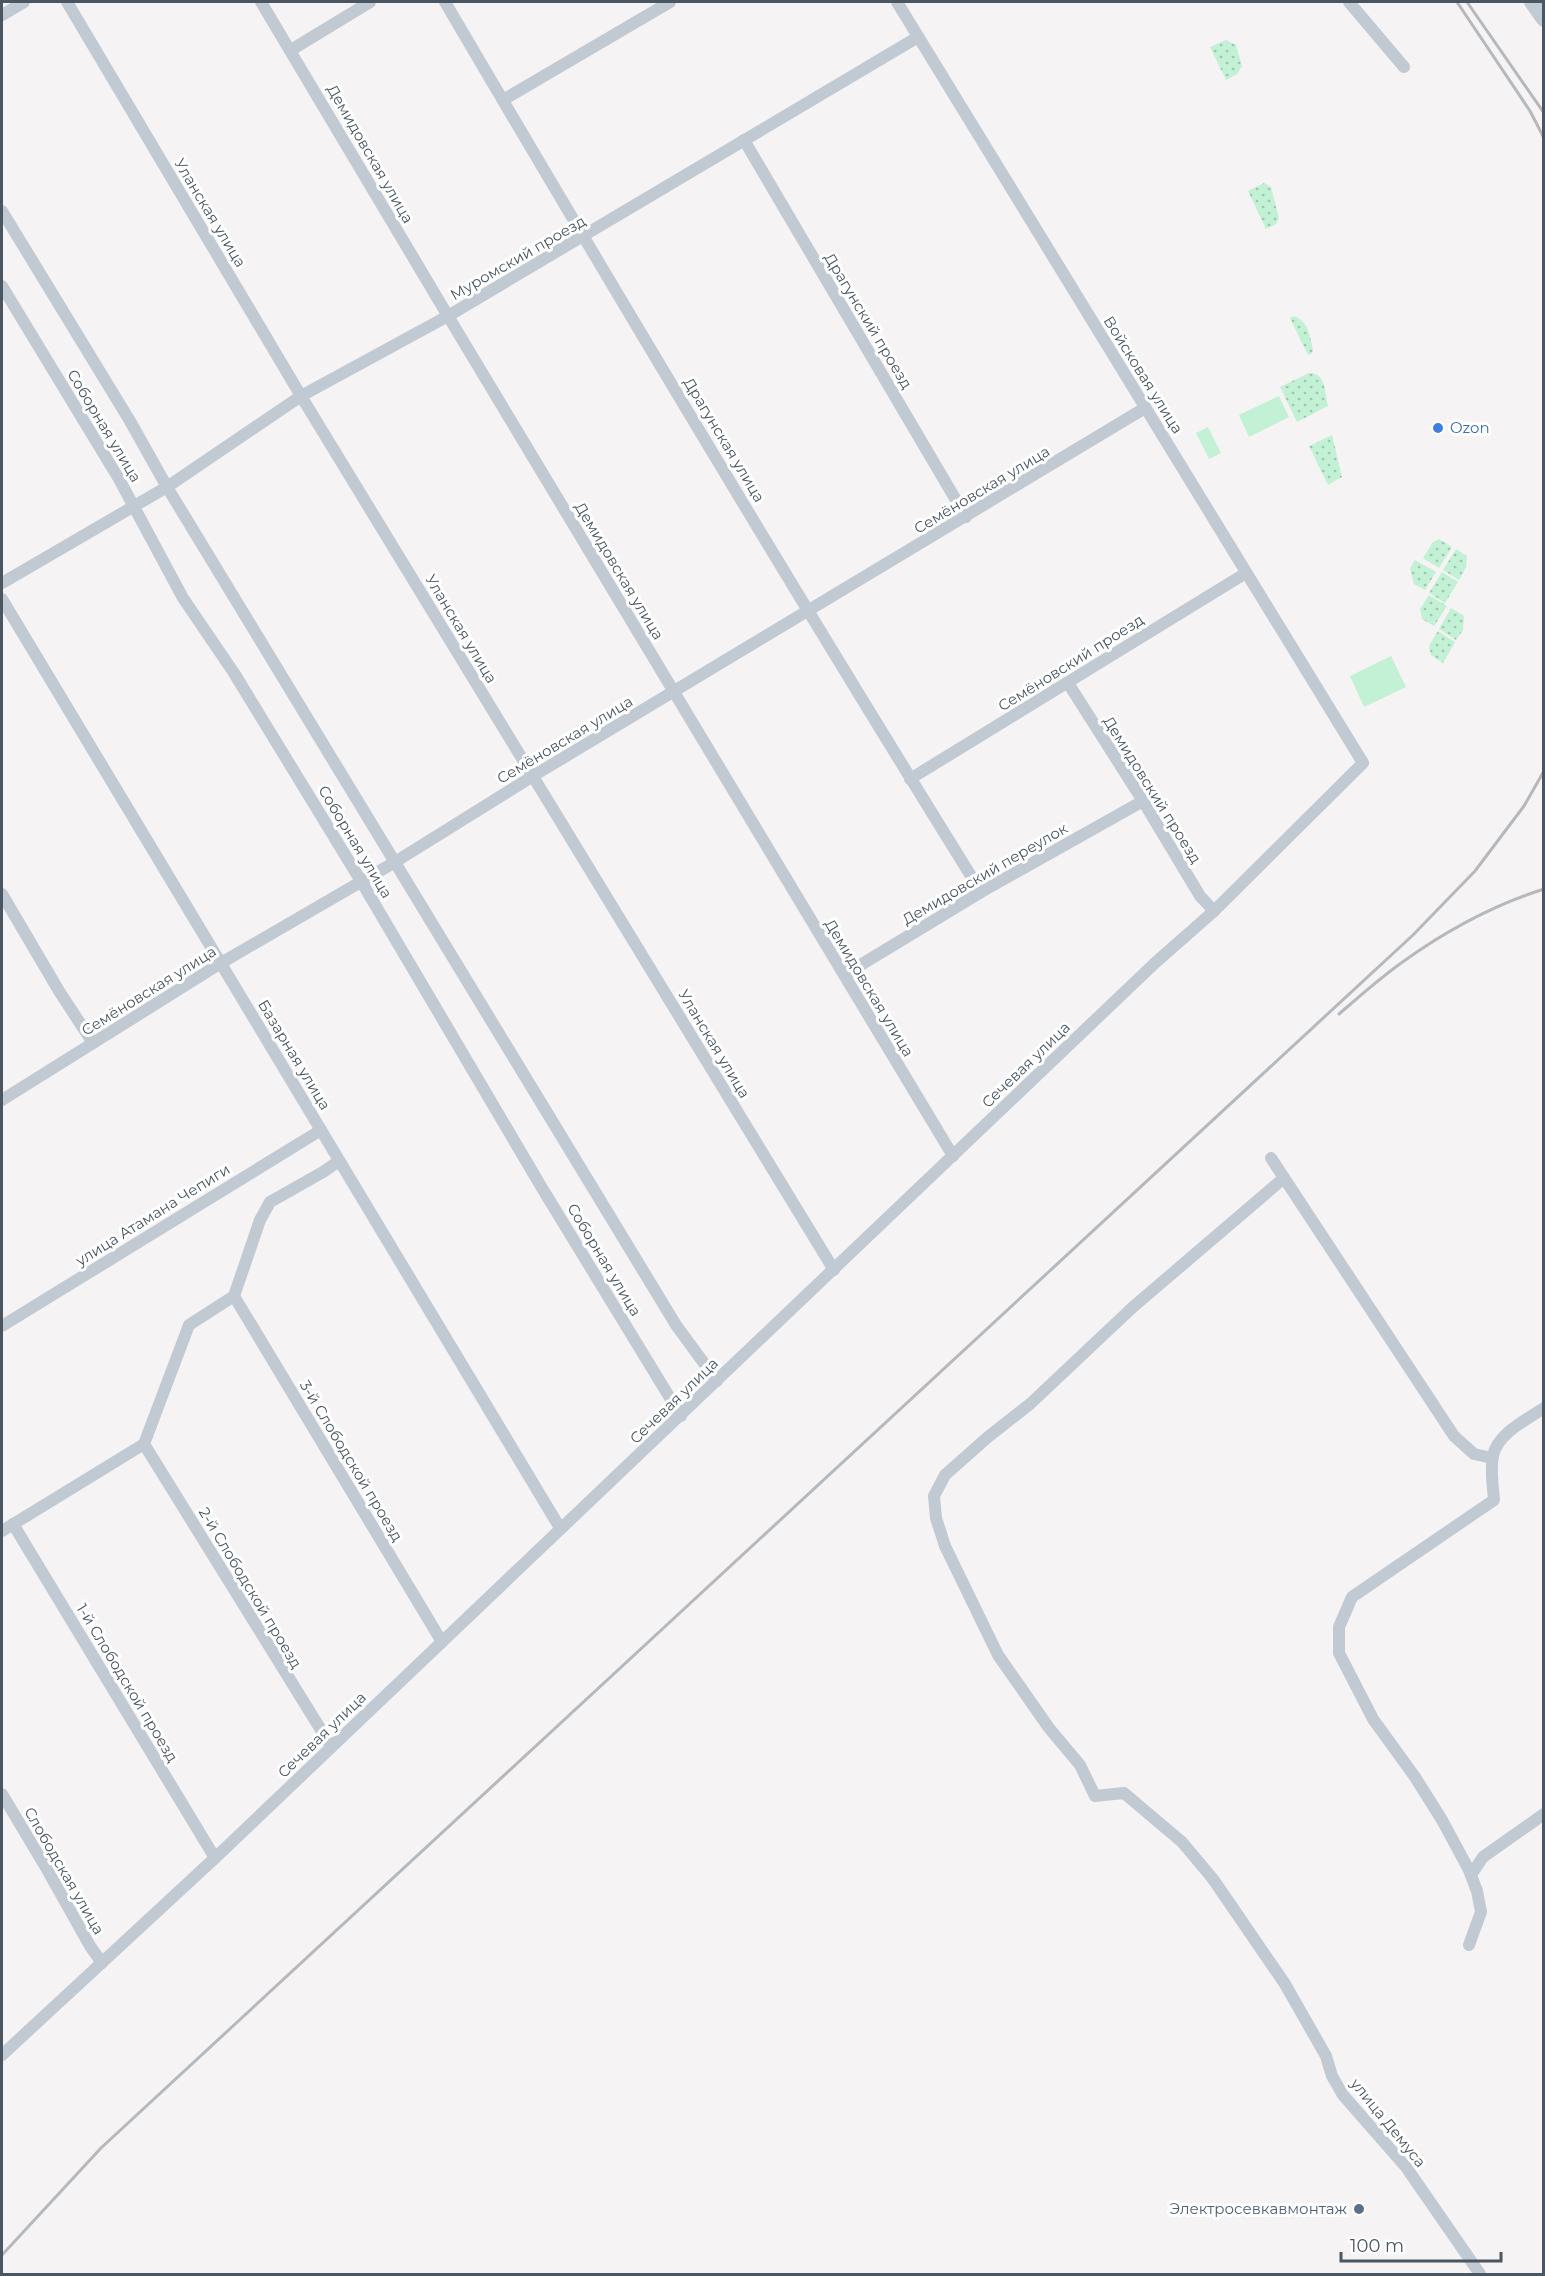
<svg xmlns="http://www.w3.org/2000/svg" width="1545" height="2276" viewBox="0 0 1545 2276" font-family="Montserrat,sans-serif">
<style>
.grass{fill:#c3f1d5}
.park{fill:url(#park-dots)}
.lines{fill:none;stroke-linecap:round;stroke-linejoin:round}
.minor{stroke:#c1cad2;stroke-width:12}
.secondary{stroke:#c1cbd6;stroke-width:16}
.rail{stroke:#b5b8bd;stroke-width:3}
.shop-dot{fill:#3f7fe0;stroke:#fff;stroke-width:2}
.service-dot{fill:#5c6f8a;stroke:#fff;stroke-width:2}
.labels{text-anchor:middle;stroke-width:6;stroke-linejoin:round;paint-order:stroke}
.street-label{font-size:15px;fill:#4a5661;stroke:#fff}
.shop-label{font-size:15px;fill:#366cbe;stroke:#fff;text-anchor:start}
.service-label{font-size:15px;fill:#4e5e75;stroke:#fff;text-anchor:end}
</style>
<defs>
<pattern id="park-dots" width="8" height="8" patternUnits="userSpaceOnUse" patternTransform="scale(1.5)"><rect width="8" height="8" fill="#c3f1d5"/><path d="M2 2h.1M6 6h.1" fill="none" stroke="#a0c6b0" stroke-width="1.8" stroke-linecap="round"/></pattern>
</defs>
<rect width="100%" height="100%" fill="#f5f3f3"/>
<g class="grass">
<polygon points="1279,396 1289,417 1249,437 1239,415"/>
<polygon points="1208,427 1221,453 1209,459 1196,433"/>
<polygon points="1391,656 1406,687 1364,707 1350,676"/>
</g>
<g class="park">
<polygon points="1226,40 1236,45 1242,66 1237,74 1226,80 1210,47"/>
<polygon points="1264,183 1271,187 1279,218 1276,224 1266,229 1248,191"/>
<path d="M1294 316C1309 322 1309 334 1313 349L1312 353 1308 355 1290 318Z"/>
<path d="M1309 373C1326 372 1325 393 1328 406L1297 422 1280 387Z"/>
<polygon points="1332,435 1342,477 1328,485 1309,446"/>
<polygon points="1439,539 1452,547 1439,568 1423,558 1433,542"/>
<polygon points="1456,549 1467,556 1466,567 1459,580 1443,570"/>
<polygon points="1415,560 1436,572 1425,590 1414,584 1410,568"/>
<polygon points="1442,572 1458,582 1445,603 1429,593"/>
<polygon points="1429,595 1447,606 1434,626 1422,619 1420,609"/>
<polygon points="1451,608 1464,616 1463,630 1456,640 1439,629"/>
<polygon points="1438,631 1455,642 1443,663 1431,655 1429,646"/>
</g>
<g class="lines">
<g class="minor">
<polyline points="67,2 301,396 834,1270"/>
<polyline points="261,2 448,316 953,1156"/>
<path d="M445 2C620 300 798 598 981 892"/>
<polyline points="1349,2 1404,67"/>
<polyline points="2,15 24,2"/>
<polyline points="291,50 370,2"/>
<polyline points="503,100 670,2"/>
<polyline points="744,140 966,517"/>
<polyline points="2,211 130,421 167,487 676,1325 717,1381"/>
<polyline points="2,286 119,479 183,598 234,673 361,881 542,1188 681,1416"/>
<polyline points="2,583 167,487 301,396 448,316 918,37"/>
<polyline points="2,599 560,1528"/>
<polyline points="1068,683 1143,801 1200,896 1214,911"/>
<polyline points="910,779 1246,573"/>
<polyline points="2,894 59,991 93,1043"/>
<polyline points="844,975 981,892 1143,801"/>
<polyline points="2,1100 221,963 395,862 533,776 1145,408"/>
<polyline points="1271,1158 1454,1436 1474,1454 1492,1458"/>
<polyline points="1284,1178 1133,1307 1030,1404 988,1437 945,1475 934,1496 936,1518 945,1546 998,1655 1049,1728 1080,1765 1095,1796 1124,1793 1182,1842 1213,1879 1285,1984 1326,2056 1332,2076 1343,2095 1406,2167 1480,2274"/>
<polyline points="234,1296 442,1642"/>
<polyline points="2,1326 321,1130"/>
<polyline points="144,1444 331,1746"/>
<polyline points="13,1524 215,1858"/>
<polyline points="2,1531 144,1444 189,1325 234,1296 260,1220 270,1202 323,1172 339,1161"/>
<polyline points="2,1794 48,1871 90,1946 102,1963"/>
<polyline points="1471,1875 1483,1857 1544,1814"/>
<path d="M1469 1945 1481 1912 1477 1891 1469 1870 1442 1820 1415 1777 1373 1719 1339 1653V1627L1352 1597 1494 1500C1493 1486 1490 1470 1493 1456 1497 1434 1526 1420 1544 1408"/>
<polyline points="2,2055 215,1858 1155,963 1214,911 1363,763 897,2"/>
</g>
<polyline class="secondary" points="1532,2 1544,19"/>
<g class="rail">
<polyline points="1457,2 1530,111 1544,138"/>
<polyline points="1467,2 1544,113"/>
<path d="M1339 1014C1360 996 1381 977 1404 961 1446 931 1494 905 1544 889"/>
<polyline points="2,2255 101,2148 1413,935 1475,871 1524,806 1544,771"/>
</g>
</g>
<circle class="shop-dot" cx="1438" cy="428" r="6"/>
<circle class="service-dot" cx="1359" cy="2209" r="6"/>
<g class="labels">
<g class="street-label">
<text transform="translate(370 154) rotate(60)" y="5">Демидовская улица</text>
<text transform="translate(210 213) rotate(59)" y="5">Уланская улица</text>
<text transform="translate(518 258) rotate(-30)" y="5">Муромский проезд</text>
<text transform="translate(868 321) rotate(59)" y="5">Драгунский проезд</text>
<text transform="translate(1143 375) rotate(58)" y="5">Войсковая улица</text>
<text transform="translate(104 426) rotate(59)" y="5">Соборная улица</text>
<text transform="translate(724 440) rotate(59)" y="5">Драгунская улица</text>
<text transform="translate(982 490) rotate(-31)" y="5">Семёновская улица</text>
<text transform="translate(619 571) rotate(59)" y="5">Демидовская улица</text>
<text transform="translate(461 629) rotate(59)" y="5">Уланская улица</text>
<text transform="translate(1071 663) rotate(-32)" y="5">Семёновский проезд</text>
<text transform="translate(565 740) rotate(-31)" y="5">Семёновская улица</text>
<text transform="translate(1152 790) rotate(58)" y="5">Демидовский проезд</text>
<text transform="translate(355 842) rotate(59)" y="5">Соборная улица</text>
<text transform="translate(985 874) rotate(-30)" y="5">Демидовский переулок</text>
<text transform="translate(869 988) rotate(59)" y="5">Демидовская улица</text>
<text transform="translate(149 991) rotate(-32)" y="5">Семёновская улица</text>
<text transform="translate(714 1044) rotate(59)" y="5">Уланская улица</text>
<text transform="translate(294 1055) rotate(59)" y="5">Базарная улица</text>
<text transform="translate(1026 1065) rotate(-44)" y="5">Сечевая улица</text>
<text transform="translate(153 1215) rotate(-32)" y="5">улица Атамана Чепиги</text>
<text transform="translate(604 1260) rotate(59)" y="5">Соборная улица</text>
<text transform="translate(674 1401) rotate(-44)" y="5">Сечевая улица</text>
<text transform="translate(351 1461) rotate(59)" y="5">3-й Слободской проезд</text>
<text transform="translate(250 1588) rotate(59)" y="5">2-й Слободской проезд</text>
<text transform="translate(127 1683) rotate(59)" y="5">1-й Слободской проезд</text>
<text transform="translate(322 1735) rotate(-44)" y="5">Сечевая улица</text>
<text transform="translate(64 1871) rotate(60)" y="5">Слободская улица</text>
<text transform="translate(1388 2123) rotate(51)" y="5">улица Демуса</text>
</g>
<g class="shop-label">
<text x="1450" y="433">Ozon</text>
</g>
<g class="service-label">
<text x="1347" y="2214">Электросевкавмонтаж</text>
</g>
</g>
<rect width="1545" height="2276" fill="none" stroke="#4a5661" stroke-width="6"/>
<path d="M1341 2252v9h160v-9" fill="none" stroke="#4a5661" stroke-width="3"/>
<text x="1350" y="2252" font-size="18" fill="#4a5661" stroke="#ffffff" stroke-width="4.5" paint-order="stroke">100 m</text>
</svg>
